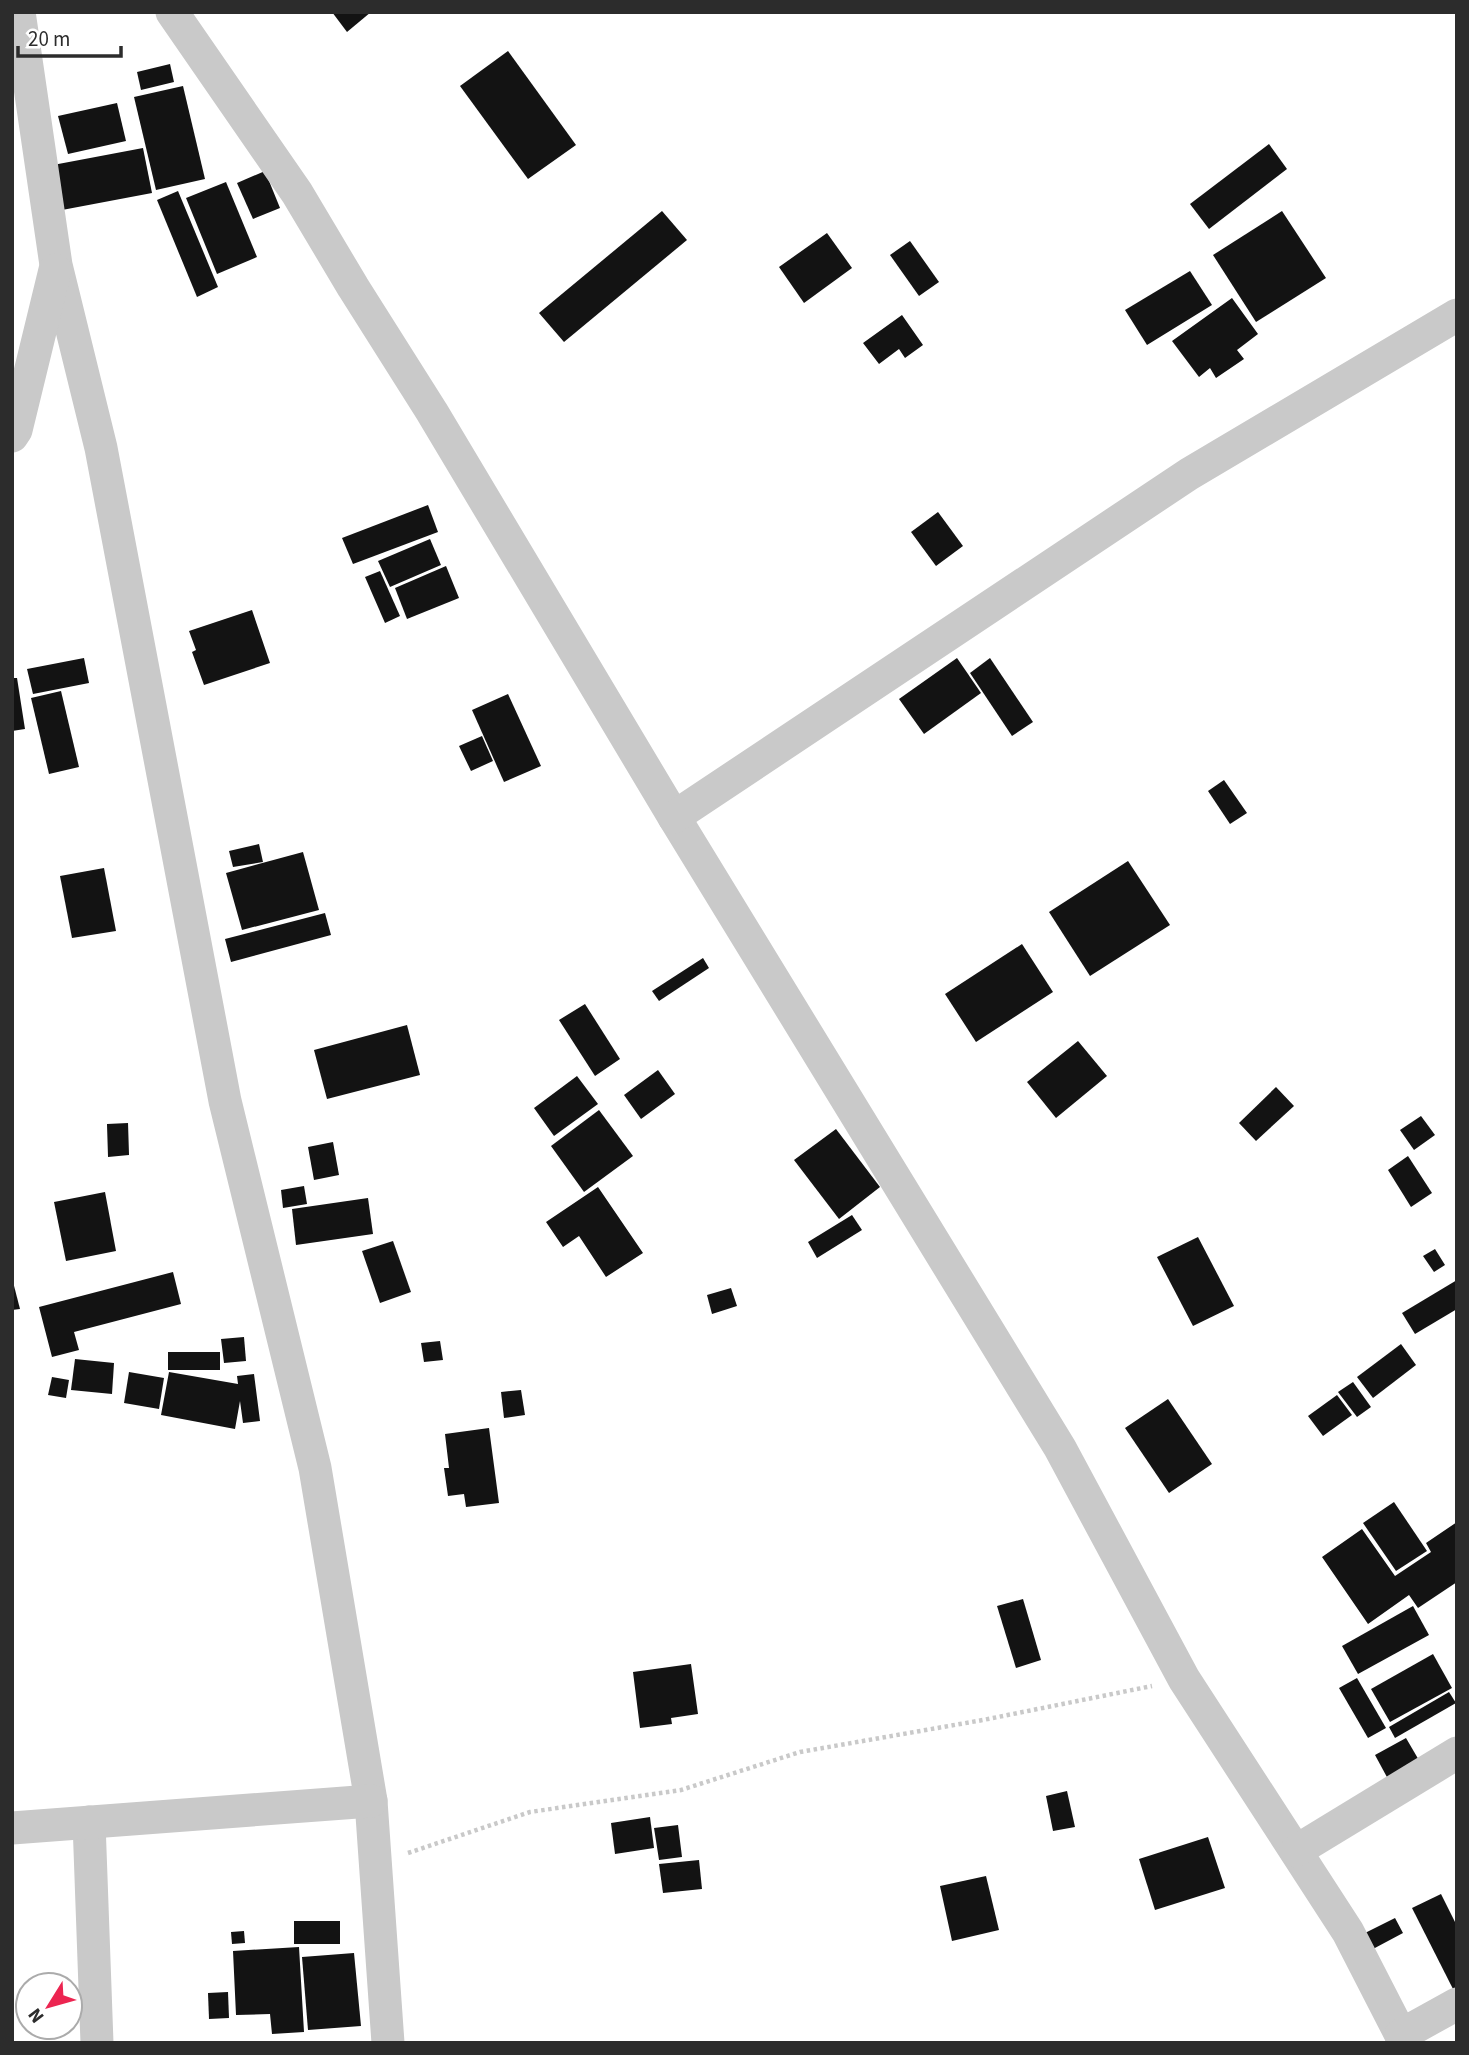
<svg xmlns="http://www.w3.org/2000/svg" width="1469" height="2055" viewBox="0 0 1469 2055" font-family="'Source Sans 3',sans-serif">
<style>
.building{fill:#131313}
.lines{fill:none;stroke-linecap:round;stroke-linejoin:round}
.path{stroke:#c9c9c9;stroke-width:4.5;stroke-dasharray:3.5 3.5;stroke-linecap:butt}
.minor{stroke:#c9c9c9;stroke-width:33}
</style>
<rect width="100%" height="100%" fill="#fff"/>
<g class="building">
<polygon points="332,12 371,12 347,32"/>
<polygon points="508,51 576,145 528,179 460,86"/>
<polygon points="170,64 174,82 141,90 137,72"/>
<polygon points="183,86 205,179 156,190 134,97"/>
<polygon points="117,103 126,141 68,154 58,116"/>
<polygon points="1269,144 1287,169 1209,229 1190,204"/>
<polygon points="143,148 152,193 62,210 53,165"/>
<polygon points="265,171 280,208 253,219 237,183"/>
<polygon points="226,182 257,257 217,274 186,198"/>
<polygon points="178,191 218,287 197,297 157,200"/>
<polygon points="662,211 687,240 564,342 539,313"/>
<polygon points="1282,211 1326,278 1256,322 1213,255"/>
<polygon points="827,233 852,268 804,303 779,267"/>
<polygon points="910,241 939,282 919,296 890,255"/>
<polygon points="1190,271 1212,305 1147,345 1125,310"/>
<polygon points="1232,298 1258,334 1237,350 1244,359 1216,378 1210,368 1199,377 1172,341"/>
<polygon points="902,315 923,345 905,358 899,349 879,364 863,343"/>
<polygon points="428,505 438,532 353,564 342,538"/>
<polygon points="938,512 963,546 936,566 911,532"/>
<polygon points="430,539 441,565 390,587 378,561"/>
<polygon points="446,566 459,598 407,619 395,588"/>
<polygon points="380,571 400,616 385,623 365,577"/>
<polygon points="252,610 270,663 204,685 192,652 196,650 189,631"/>
<polygon points="84,658 89,683 33,694 27,669"/>
<polygon points="957,658 981,693 924,734 899,699"/>
<polygon points="990,658 1033,722 1012,736 970,673"/>
<polygon points="12,678 17,678 25,729 12,731"/>
<polygon points="61,691 79,767 49,774 31,698"/>
<polygon points="508,694 541,766 504,782 472,710"/>
<polygon points="482,736 493,761 471,771 459,746"/>
<polygon points="1224,780 1247,813 1230,824 1208,791"/>
<polygon points="259,844 263,862 233,867 229,851"/>
<polygon points="303,852 319,910 242,930 226,873"/>
<polygon points="1128,861 1170,925 1090,976 1049,912"/>
<polygon points="104,868 116,931 72,938 60,876"/>
<polygon points="325,913 331,935 231,962 225,939"/>
<polygon points="1022,944 1053,992 976,1042 945,994"/>
<polygon points="703,958 709,968 659,1001 652,991"/>
<polygon points="585,1004 620,1059 595,1076 559,1020"/>
<polygon points="407,1025 420,1075 327,1099 314,1050"/>
<polygon points="1078,1041 1107,1076 1056,1118 1027,1082"/>
<polygon points="658,1070 675,1094 641,1119 624,1095"/>
<polygon points="577,1076 598,1104 554,1136 534,1108"/>
<polygon points="1276,1087 1294,1106 1256,1141 1239,1123"/>
<polygon points="599,1110 633,1156 584,1192 551,1146"/>
<polygon points="1421,1116 1435,1135 1414,1150 1400,1130"/>
<polygon points="128,1123 129,1155 108,1157 107,1124"/>
<polygon points="836,1129 880,1187 839,1219 794,1160"/>
<polygon points="333,1142 339,1175 314,1180 308,1147"/>
<polygon points="1408,1156 1432,1193 1411,1207 1388,1170"/>
<polygon points="304,1186 307,1204 283,1208 281,1190"/>
<polygon points="598,1187 643,1253 606,1277 579,1236 563,1247 546,1222"/>
<polygon points="105,1192 116,1251 66,1261 54,1202"/>
<polygon points="368,1198 373,1234 296,1245 292,1209"/>
<polygon points="852,1215 862,1230 817,1258 808,1242"/>
<polygon points="1198,1237 1234,1306 1193,1326 1157,1257"/>
<polygon points="393,1241 411,1292 380,1303 362,1251"/>
<polygon points="1435,1249 1445,1265 1434,1272 1423,1256"/>
<polygon points="173,1272 181,1304 74,1332 79,1350 52,1357 39,1307"/>
<polygon points="12,1278 20,1309 12,1310"/>
<polygon points="1457,1280 1457,1309 1415,1334 1402,1313"/>
<polygon points="731,1288 737,1306 712,1314 707,1295"/>
<polygon points="244,1337 246,1361 224,1363 221,1339"/>
<polygon points="440,1341 443,1360 424,1362 421,1343"/>
<polygon points="1401,1344 1416,1365 1373,1398 1357,1377"/>
<rect x="168" y="1352" width="52" height="18"/>
<polygon points="75,1359 114,1363 112,1394 71,1390"/>
<polygon points="129,1372 164,1378 159,1409 124,1403"/>
<polygon points="169,1372 238,1384 237,1376 254,1374 260,1421 243,1423 240,1401 235,1429 161,1415"/>
<polygon points="52,1377 69,1380 66,1398 48,1395"/>
<polygon points="1353,1382 1371,1407 1357,1417 1338,1392"/>
<polygon points="521,1390 525,1415 504,1418 501,1392"/>
<polygon points="1337,1395 1352,1415 1323,1436 1308,1416"/>
<polygon points="1168,1399 1212,1464 1169,1493 1125,1428"/>
<polygon points="489,1428 499,1503 466,1507 464,1494 448,1496 444,1468 449,1468 445,1434"/>
<polygon points="1394,1502 1427,1551 1396,1571 1363,1523"/>
<polygon points="1457,1522 1457,1582 1418,1608 1409,1595 1368,1624 1322,1557 1362,1529 1395,1576 1431,1552 1426,1543"/>
<polygon points="1023,1599 1041,1660 1016,1668 997,1606"/>
<polygon points="1413,1606 1429,1635 1358,1674 1342,1646"/>
<polygon points="1433,1654 1452,1688 1390,1722 1371,1689"/>
<polygon points="691,1664 698,1714 671,1718 672,1724 640,1728 633,1672"/>
<polygon points="1357,1678 1386,1728 1368,1738 1339,1688"/>
<polygon points="1449,1692 1456,1703 1395,1738 1389,1727"/>
<polygon points="1406,1738 1420,1762 1388,1779 1375,1755"/>
<polygon points="1067,1791 1075,1827 1053,1831 1046,1796"/>
<polygon points="650,1817 654,1848 615,1854 611,1823"/>
<polygon points="678,1825 682,1857 659,1860 654,1828"/>
<polygon points="1208,1837 1225,1888 1155,1910 1139,1859"/>
<polygon points="699,1860 702,1889 663,1893 659,1864"/>
<polygon points="986,1876 999,1930 952,1941 940,1886"/>
<polygon points="1441,1894 1457,1926 1457,1987 1453,1989 1412,1908"/>
<polygon points="1395,1918 1403,1933 1373,1949 1365,1933"/>
<rect x="294" y="1921" width="46" height="23"/>
<polygon points="244,1931 245,1943 232,1944 231,1932"/>
<polygon points="299,1947 304,2032 272,2034 270,2014 236,2015 233,1951"/>
<polygon points="354,1953 361,2026 308,2030 302,1957"/>
<polygon points="228,1992 229,2018 209,2019 208,1993"/>
</g>
<g class="lines">
<polyline class="path" points="408,1853 530,1812 681,1790 800,1752 983,1720 1152,1686"/>
<g class="minor">
<polyline points="19,12 56,265 101,448 225,1101 315,1468 371,1801 388,2043"/>
<polyline points="172,12 297,193 353,287 432,412 674,817 1060,1448 1184,1679 1348,1932 1405,2043"/>
<polyline points="12,436 16,430 55,270"/>
<polyline points="674,817 1189,474 1457,315"/>
<polyline points="89,1822 97,2043"/>
<polyline points="12,1828 371,1801"/>
<polyline points="1296,1851 1457,1753"/>
<polyline points="1401,2035 1457,2004"/>
</g>
</g>
<rect width="1469" height="2055" fill="none" stroke="#2c2c2c" stroke-width="28"/>
<g transform="translate(49 2006) rotate(233)"><circle r="33" fill="#ffffff" stroke="#ababab" stroke-width="2"/>
<path d="M0-5L12 26L0 18L-12 26Z" fill="#ec2551"/>
<text y="-10" font-size="19" font-weight="bold" text-anchor="middle" fill="#2c2c2c">N</text>
</g>
<path d="M18 46v10h103v-10" fill="none" stroke="#2c2c2c" stroke-width="3.5"/>
<text x="28" y="46" font-size="21" fill="#2c2c2c" stroke="#ffffff" stroke-width="5" paint-order="stroke">20 m</text>
</svg>
